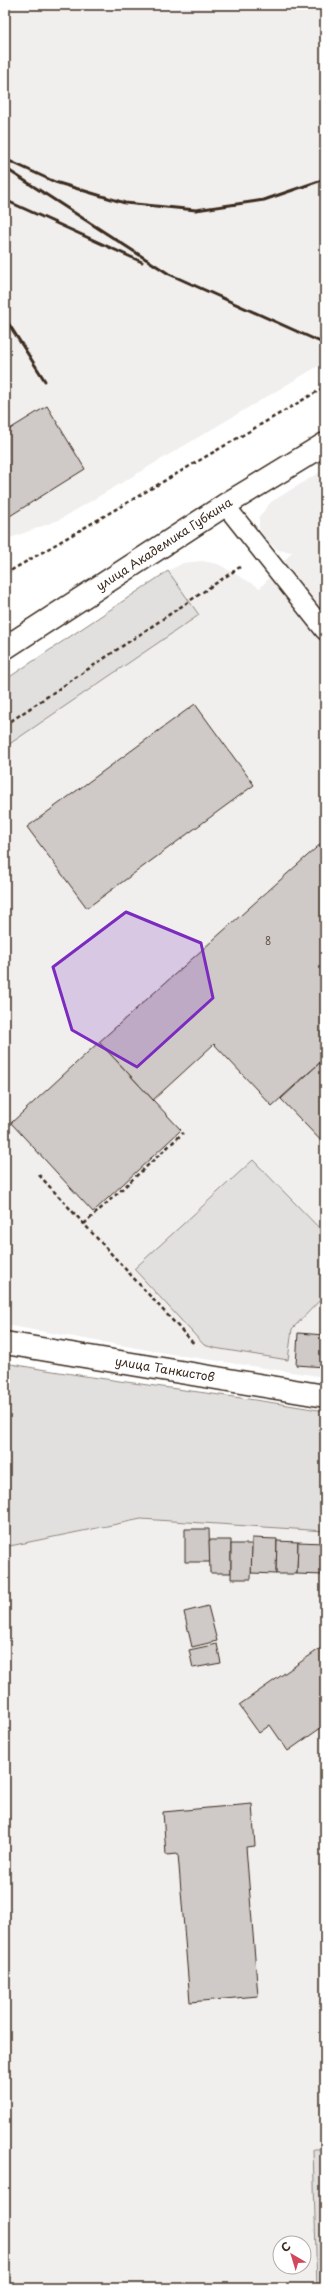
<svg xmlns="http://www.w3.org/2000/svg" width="330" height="2293" viewBox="0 0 330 2293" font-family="'Playpen Sans',sans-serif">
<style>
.built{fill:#f1efee;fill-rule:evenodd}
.green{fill:#e2e0de;stroke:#8e857e}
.building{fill:#cfcac7;stroke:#3b2a1e}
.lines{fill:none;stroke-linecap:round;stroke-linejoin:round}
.lane-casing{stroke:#3b2a1e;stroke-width:21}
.secondary-casing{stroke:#3b2a1e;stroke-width:25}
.path{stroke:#3b2a1e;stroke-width:2.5;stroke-dasharray:4 3;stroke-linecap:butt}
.lane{stroke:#fff;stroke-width:18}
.secondary{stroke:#fff;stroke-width:22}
.rail{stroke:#3b2a1e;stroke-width:3}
.marked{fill:#7b2cbf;fill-opacity:0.2;stroke:#7b2cbf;stroke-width:3;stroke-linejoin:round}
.labels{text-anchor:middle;stroke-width:3.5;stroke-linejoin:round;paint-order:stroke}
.number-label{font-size:10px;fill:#605248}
.street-label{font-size:12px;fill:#3b2a1e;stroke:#fff}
</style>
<rect width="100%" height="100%" fill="#fff"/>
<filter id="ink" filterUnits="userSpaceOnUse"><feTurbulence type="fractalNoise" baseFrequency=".025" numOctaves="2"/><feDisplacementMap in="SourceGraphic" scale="8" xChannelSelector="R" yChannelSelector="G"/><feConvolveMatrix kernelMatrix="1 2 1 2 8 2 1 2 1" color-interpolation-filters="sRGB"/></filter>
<g filter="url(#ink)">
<g class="built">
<polygon points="5,5 325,5 325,362 59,520 5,540"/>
<polygon points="325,469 325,840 99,1042 153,1100 214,1044 272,1106 325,1058 325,1377 171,1354 5,1325 5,747 199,615 168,571 183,563 202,561 218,564 260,588 292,552 278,550 267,541 259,528 259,517 271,502"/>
<path d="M141 1519 325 1531V2149H313L317 2288H5V1547ZM280 2243H304V2267H280Z"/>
</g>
<g class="green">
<polygon points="168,571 199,615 5,747 5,680"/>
<polygon points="253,1160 325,1234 325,1295 292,1329 288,1360 214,1348 204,1345 134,1269"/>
<path d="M5 1363C111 1382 219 1393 325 1411V1531L141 1519 5 1547Z"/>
<polygon points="313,2149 325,2149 325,2288 317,2288"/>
</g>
<g class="building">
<polygon points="47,406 85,469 5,519 5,432"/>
<polygon points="195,704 254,785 87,908 27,827"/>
<polygon points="325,840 325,1058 272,1106 214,1044 153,1100 99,1042"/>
<polygon points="99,1042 181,1130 93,1212 11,1123"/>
<polygon points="325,1058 325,1145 281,1099"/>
<polygon points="298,1333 325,1335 325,1367 296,1365"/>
<polygon points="185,1529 209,1529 210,1562 185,1562"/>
<polygon points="252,1538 277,1539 276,1574 251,1573"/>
<polygon points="324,1538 325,1538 325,1571 323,1571"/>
<polygon points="209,1540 231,1540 231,1573 210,1573"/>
<polygon points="277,1541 298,1542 297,1574 276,1574"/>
<polygon points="298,1542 324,1543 323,1575 297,1574"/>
<polygon points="231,1544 252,1544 251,1579 231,1579"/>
<polygon points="208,1606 217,1641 192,1647 184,1612"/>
<polygon points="217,1644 221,1663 193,1668 189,1650"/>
<polygon points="325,1645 325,1725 288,1751 270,1725 259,1733 239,1705"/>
<polygon points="252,1804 255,1846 246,1847 258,1996 190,2002 178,1854 166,1855 163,1812"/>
</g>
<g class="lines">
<g class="lane-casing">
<polyline id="lane" points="225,505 325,631"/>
</g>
<g class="secondary-casing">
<g id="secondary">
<path id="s1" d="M5 648 225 505 325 444"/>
<path id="s2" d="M5 1343 325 1396"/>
</g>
</g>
<g class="path">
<polyline points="5,574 325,387"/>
<polyline points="5,725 240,567"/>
<polyline points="39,1175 195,1345"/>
<polyline points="84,1224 183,1133"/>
</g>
<use href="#lane" class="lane"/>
<use href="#secondary" class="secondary"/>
<g class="rail">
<polyline points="5,159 55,182 125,203 196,210 264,200 325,179"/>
<polyline points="5,168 169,274 325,344"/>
<polyline points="5,200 142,262"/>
<polyline points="5,318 45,381"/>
</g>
</g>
</g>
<path class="marked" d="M126 912 201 943 213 998 137 1067 72 1030 53 967Z"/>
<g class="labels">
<g class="number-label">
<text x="268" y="945">8</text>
</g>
<g class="street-label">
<text dy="4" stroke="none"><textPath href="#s1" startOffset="190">улица Академика Губкина</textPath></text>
<text dy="4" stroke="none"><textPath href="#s2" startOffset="162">улица Танкистов</textPath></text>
</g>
</g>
<rect width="330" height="2293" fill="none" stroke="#fff" stroke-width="20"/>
<rect x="10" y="10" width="310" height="2273" fill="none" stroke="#3b2a1e" stroke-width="1.5" filter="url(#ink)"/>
<g transform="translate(292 2255) rotate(322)"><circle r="19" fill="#ffffff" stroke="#b1aaa5"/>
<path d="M0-3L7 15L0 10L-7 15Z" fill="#d1495b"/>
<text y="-6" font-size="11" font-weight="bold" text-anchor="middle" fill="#3b2a1e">С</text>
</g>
</svg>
